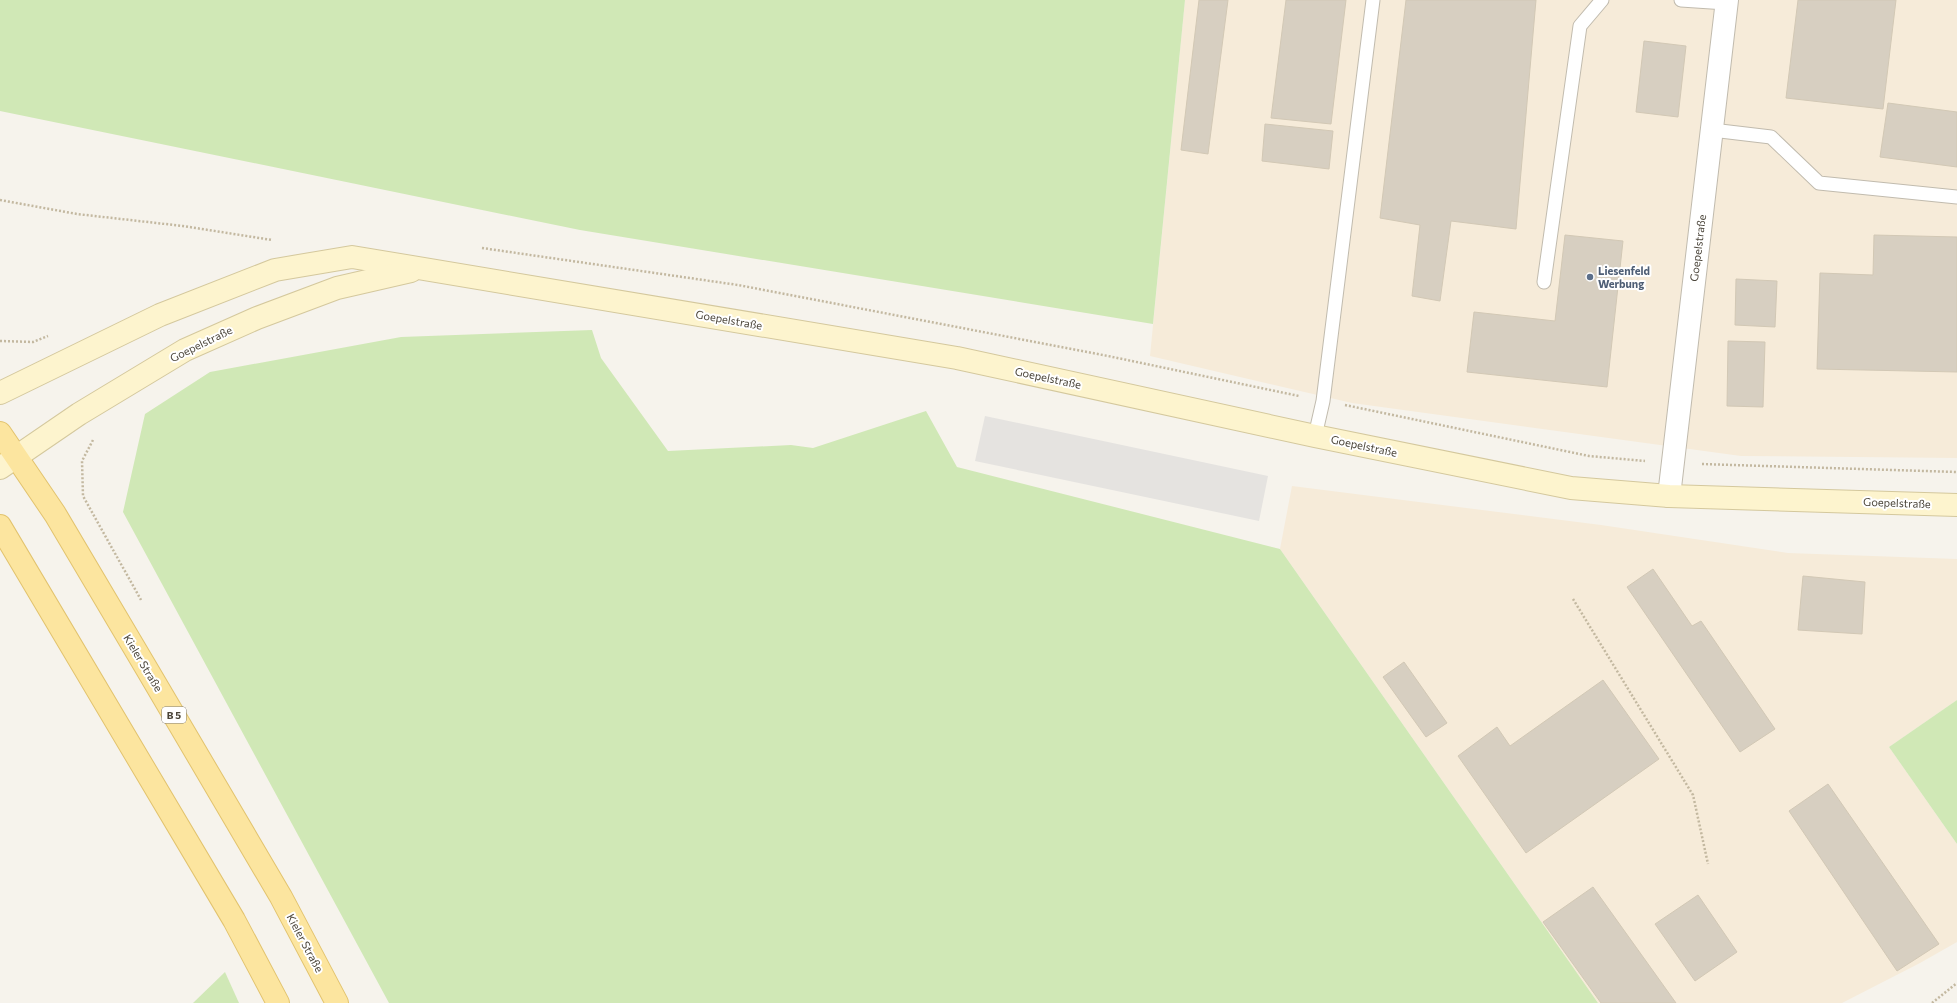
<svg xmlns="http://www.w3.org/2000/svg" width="1957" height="1003" viewBox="0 0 1957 1003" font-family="Commissioner,sans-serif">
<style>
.commercial{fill:#f6ebd9}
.green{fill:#d0e8b6}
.parking{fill:#e5e3e0}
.building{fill:#d7cfc1;stroke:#d2c8b5}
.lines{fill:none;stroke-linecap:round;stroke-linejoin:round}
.lane-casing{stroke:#c1bbae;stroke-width:15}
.street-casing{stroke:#c1bbae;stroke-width:24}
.secondary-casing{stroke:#d4c89d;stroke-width:24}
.primary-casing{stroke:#e2c36e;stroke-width:24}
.path{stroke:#c3b8a0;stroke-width:2.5;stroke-dasharray:2 2;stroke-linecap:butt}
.lane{stroke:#fff;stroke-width:13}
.street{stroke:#fff;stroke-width:22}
.secondary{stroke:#fdf4ce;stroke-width:22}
.primary{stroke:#fce59f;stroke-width:22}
.service-dot{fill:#5c6f8a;stroke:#fff;stroke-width:1.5}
.labels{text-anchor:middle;stroke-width:4;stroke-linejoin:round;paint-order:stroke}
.shield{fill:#fff;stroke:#807c74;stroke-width:1}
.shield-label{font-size:10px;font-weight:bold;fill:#4a4439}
.street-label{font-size:11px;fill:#4a4439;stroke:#fff}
.service-label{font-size:11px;font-weight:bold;fill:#4e5e75;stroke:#fff;text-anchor:start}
</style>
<rect width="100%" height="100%" fill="#f6f3ec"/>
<g class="commercial">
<polygon points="1185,0 1957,0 1957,458 1741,456 1352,403 1150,356"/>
<polygon points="1292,486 1601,525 1788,553 1957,559 1957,700 1889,747 1957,844 1957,942 1920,963 1842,1003 1598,1003 1280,549"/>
</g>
<g class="green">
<polygon points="0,0 1185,0 1153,324 580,230 0,111"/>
<polygon points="592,330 601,358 668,451 791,445 813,448 926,411 957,467 1280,549 1598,1003 389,1003 123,512 145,414 210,372 401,337"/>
<polygon points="1957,700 1957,844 1889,747"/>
<polygon points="225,972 239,1003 193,1003"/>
</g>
<polygon class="parking" points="985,416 1268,476 1259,521 975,461"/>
<g class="building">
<polygon points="1199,0 1228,0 1208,154 1181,150"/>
<polygon points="1286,0 1346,0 1331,124 1271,118"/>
<polygon points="1406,0 1536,0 1516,229 1451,221 1440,301 1412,296 1420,225 1380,218"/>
<polygon points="1798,0 1896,0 1883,109 1786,98"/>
<polygon points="1644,41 1686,46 1678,117 1636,112"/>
<polygon points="1888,103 1957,112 1957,167 1880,157"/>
<polygon points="1265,124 1333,131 1329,169 1262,161"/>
<polygon points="1565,235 1623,241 1607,387 1467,372 1474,312 1555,321"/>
<polygon points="1874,235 1957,237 1957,372 1817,369 1820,273 1873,275"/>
<polygon points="1736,279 1777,281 1775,327 1735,325"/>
<polygon points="1728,341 1765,342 1763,407 1727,406"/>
<polygon points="1653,569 1692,626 1701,621 1775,729 1740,752 1627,587"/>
<polygon points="1803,576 1865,582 1862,634 1798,630"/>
<polygon points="1404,662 1447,723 1426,737 1383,677"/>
<polygon points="1603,680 1659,759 1526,853 1458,756 1497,727 1510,746"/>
<polygon points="1828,784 1939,944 1897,971 1789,811"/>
<polygon points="1593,887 1676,1003 1601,1003 1543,922"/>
<polygon points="1698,895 1737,952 1695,981 1655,924"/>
</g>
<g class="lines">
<g class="lane-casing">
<g id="lane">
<polyline points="1681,0 1726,3"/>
<polyline points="1712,130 1771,137 1819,183 1957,197"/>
<polyline points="1544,282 1580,26 1602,0"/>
<polyline points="1315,436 1323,401 1373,0"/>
</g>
</g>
<g class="street-casing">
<polyline id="street" points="1669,496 1727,0"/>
</g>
<g class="secondary-casing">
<g id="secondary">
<polyline points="0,393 160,315 275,270 352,257 957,358 1315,436 1571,488 1669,496 1957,505"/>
<polyline points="0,468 79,414 185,350 257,318 337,288 411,271"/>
</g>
</g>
<g class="primary-casing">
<g id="primary">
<polyline points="0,433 55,514 148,671 281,897 337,1003"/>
<polyline points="0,526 234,920 278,1003"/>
</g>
</g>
<g class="path">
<polyline points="0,200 77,214 183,226 272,240"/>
<polyline points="482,248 738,285 1108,356 1299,396"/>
<polyline points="0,341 33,342 48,336"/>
<polyline points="1345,405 1589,456 1645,461"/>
<polyline points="93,440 82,461 83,496 141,600"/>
<polyline points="1702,464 1957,472"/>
<polyline points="1573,599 1693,795 1708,864"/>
<polyline points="1932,1003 1957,983"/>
</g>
<use href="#lane" class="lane"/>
<use href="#street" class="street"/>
<use href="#secondary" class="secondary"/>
<use href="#primary" class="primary"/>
</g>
<circle class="service-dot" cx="1590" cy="277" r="4"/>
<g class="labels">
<rect class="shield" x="162" y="707" width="24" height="16" rx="3"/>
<g class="shield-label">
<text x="174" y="719">B 5</text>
</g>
<g class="street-label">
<text transform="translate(1698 248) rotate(-83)" y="4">Goepelstraße</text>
<text transform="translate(729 320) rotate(10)" y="4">Goepelstraße</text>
<text transform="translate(201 344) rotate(-26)" y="4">Goepelstraße</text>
<text transform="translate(1048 378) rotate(12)" y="4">Goepelstraße</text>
<text transform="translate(1364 446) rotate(12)" y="4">Goepelstraße</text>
<text transform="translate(1897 503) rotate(2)" y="4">Goepelstraße</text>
<text transform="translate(143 663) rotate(59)" y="4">Kieler Straße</text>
<text transform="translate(305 943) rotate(62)" y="4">Kieler Straße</text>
</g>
<g class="service-label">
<text x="1598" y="275">Liesenfeld<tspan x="1598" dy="13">Werbung</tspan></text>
</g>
</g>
</svg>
